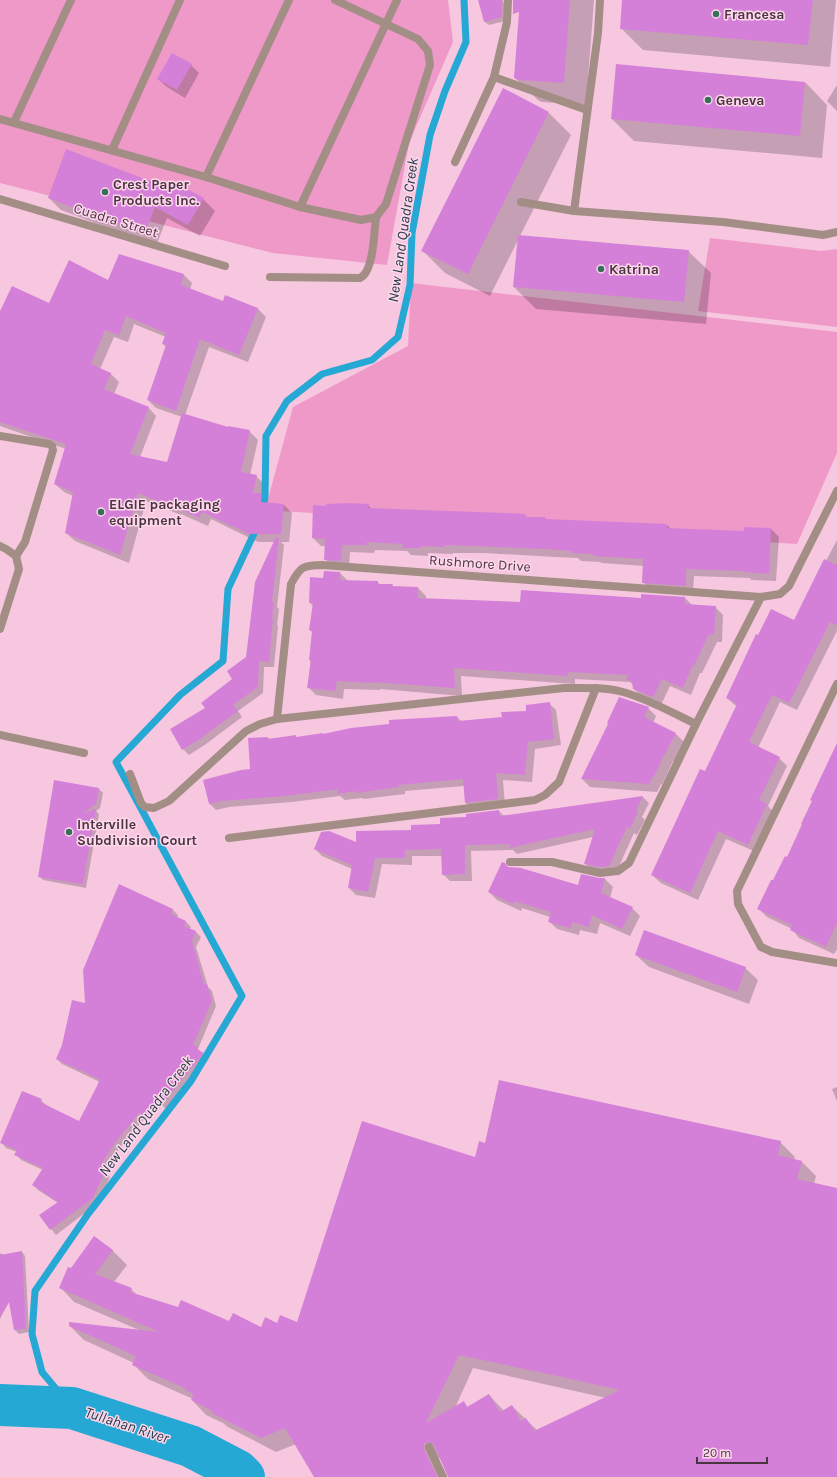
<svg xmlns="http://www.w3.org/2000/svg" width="837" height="1477" viewBox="0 0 837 1477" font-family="Karla,sans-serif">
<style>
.green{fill:#ee99c8}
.shadow{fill:#0003;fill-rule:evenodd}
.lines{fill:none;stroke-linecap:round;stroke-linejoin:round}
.stream{stroke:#25a8d3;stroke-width:7}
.river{stroke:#25a8d3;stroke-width:42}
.building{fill:#d580d8;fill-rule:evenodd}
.service{stroke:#a38e85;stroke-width:8}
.minor{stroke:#a38e85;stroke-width:8}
.poi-dot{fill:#367059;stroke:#ffd7ec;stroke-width:1.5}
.labels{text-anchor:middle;stroke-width:3;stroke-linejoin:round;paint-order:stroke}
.poi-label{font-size:14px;font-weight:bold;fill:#493640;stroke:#ffd7ec;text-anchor:start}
.street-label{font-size:14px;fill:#493640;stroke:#ffd7ec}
.water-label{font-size:15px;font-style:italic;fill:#243d48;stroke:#ffd7ec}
</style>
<rect width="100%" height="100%" fill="#f7c7e0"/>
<g class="green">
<polygon points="0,0 448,0 453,42 409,143 387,265 273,253 0,183"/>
<polygon points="710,238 821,251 837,249 837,327 698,311"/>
<polygon points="411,283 837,332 837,453 797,544 265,510 293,407 408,346"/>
</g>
<g class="shadow">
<polygon points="483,0 503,0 506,10 505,21 489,25 485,22"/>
<polygon points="521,0 594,0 586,105 542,102 538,100 515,78"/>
<polygon points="623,0 836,0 830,67 643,50 621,28"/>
<polygon points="191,65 199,73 185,98 167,87 158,79"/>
<polygon points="805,82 827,105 822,158 634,141 612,119"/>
<polygon points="837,85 837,111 827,101"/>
<polygon points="549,113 571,135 520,236 688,251 711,273 706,324 536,309 514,287 518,240 490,296 445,273 422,250"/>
<polygon points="171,190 203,199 215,211 200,236 167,218 156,246 61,210 49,198"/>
<path d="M119 256 184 275 192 283 190 289 223 302 258 309 266 317 248 362 209 347 185 415 229 428 249 431 258 440 250 475 256 476 264 484 262 495 269 504 284 505 292 513 289 542H281L284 545 277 607 279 609 277 625 278 626 274 667H264L263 693 238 711 242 717 206 744 189 755 183 749 171 730 207 708 233 679 247 658 275 542H258L211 519 208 526 181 514V515L146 501 129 563 75 541 66 533 73 496 64 492 55 484 66 449 0 426V322L108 281ZM134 324 166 337 163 344 166 347 148 400 156 408 182 417 168 464 140 457 156 416 148 407 114 394 119 382 110 373 100 369 114 337 128 342Z"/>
<polygon points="368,505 372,509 525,515 527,518 545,518 547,520 667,525 671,529 745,532 771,529 779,537 776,581 751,580 750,578 694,576 693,593 651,590 643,582 644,566 602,563 600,562 581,561 578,558 555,557 484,553 453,553 453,554 428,553 428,556 411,555 407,551 375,550 374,553 350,552 349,568 333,567 325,559 326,546 321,546 313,538 327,507"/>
<polygon points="837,540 837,631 797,710 780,702 758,748 779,758 787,766 768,806 774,813 756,852 726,839 698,900 661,883 652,875 705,773 737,707 727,698 759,637 794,622"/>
<polygon points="340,573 348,581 378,582 380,585 392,585 394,587 418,588 426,596 426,600 521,603 685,598 693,606 715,607 723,615 722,642 717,642 702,673 700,673 691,695 670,686 661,705 642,697 634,689 634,686 630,682 575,679 575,684 461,676 462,696 380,689 380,690 344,689 343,699 316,695 308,687 313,633 310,630 313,606 310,603 324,579"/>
<polygon points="549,703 556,710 561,745 535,749 532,782 503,780 505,806 473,810 466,803 464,786 405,791 405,794 364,799 362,798 345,800 340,796 292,802 229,807 216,810 209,803 251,770 268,738 270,739 295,736 297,738 457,717 462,722 503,718 527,712"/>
<polygon points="648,708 656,716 653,723 676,734 684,742 674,762 673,761 662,785 661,784 657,792 590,787 582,779"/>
<polygon points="837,745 837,949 834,954 799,938 792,929 767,917 759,909 787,858"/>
<polygon points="99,789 103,793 100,808 96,811 99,814 86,888 43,880 39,876"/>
<polygon points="643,797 649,803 642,817 645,820 637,835 634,833 616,873 592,870 585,863 593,837 517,854 513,850 471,851 472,881 450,881 443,874 442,856 412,856 412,865 382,864 375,898 356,895 349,888 352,869 322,856 315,849 357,844 499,811 505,817"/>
<polygon points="508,868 579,886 599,879 605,879 613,887 610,898 632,908 640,916 630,936 600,923 597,934 580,930 579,935 557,929 549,921 550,917 522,908 521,911 497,900 489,892"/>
<polygon points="120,886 173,910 178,915 177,918 185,921 191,927 189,929 196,932 201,937 196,947 208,987 212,991 216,1006 198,1049 209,1059 166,1109 162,1105 150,1120 146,1117 119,1149 105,1172 110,1177 98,1203 56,1235 41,1216 58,1203 38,1190 33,1184 43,1170 21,1160 16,1154 17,1152 6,1148 1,1142 41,1100 46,1105 80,1123 100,1082 62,1064 57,1059 86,1005"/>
<polygon points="636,955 745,968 758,980 749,1004 649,967"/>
<polygon points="837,1087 837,1101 832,1089"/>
<path d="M780 1142 795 1157 794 1160 801 1161 816 1176 814 1184 837 1189V1477H449L441 1457 438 1459 444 1477H315L296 1444 276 1452 228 1427 223 1423 206 1415 192 1400 193 1399 148 1379 133 1364 134 1363 84 1340 70 1326 139 1330 74 1302 60 1287 71 1269 112 1250 127 1265 114 1282 131 1289 138 1296 230 1322 261 1328 278 1324 298 1323 476 1158 486 1144ZM473 1368 606 1398 537 1430 512 1406 504 1411 489 1395 468 1407 464 1403 455 1408Z"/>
<polygon points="22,1252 25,1256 29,1332 19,1334 15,1330 10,1300 0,1319 0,1253 5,1255"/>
</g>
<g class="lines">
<g class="stream">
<polyline points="263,511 265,497 266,436 287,401 322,374 372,360 398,337 410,285 412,233 430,135 445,91 466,42 464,0"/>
<polyline points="72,1408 42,1372 32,1334 35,1291 88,1214 191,1081 242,996 116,762 180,695 223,661 228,589 257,527"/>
</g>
<polyline class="river" points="0,1405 72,1408 190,1446 238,1471 244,1477"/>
</g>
<g class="building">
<polygon points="478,0 502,0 502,17 484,22"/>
<polygon points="513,0 570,0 564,83 519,80 514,78 519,12 513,14"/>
<polygon points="622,0 813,0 808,45 620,29"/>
<polygon points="172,53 192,64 177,90 157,79"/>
<polygon points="616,64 805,82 800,136 611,119"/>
<polygon points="503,88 549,112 468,274 421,251"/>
<polygon points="66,149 171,189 174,182 204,198 188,225 155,207 144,235 48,198"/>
<polygon points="518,235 689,250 684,302 513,287"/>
<polygon points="119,254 184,274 181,285 223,301 225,295 258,308 239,355 200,339 176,411 147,400 166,345 162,344 166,333 126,316 119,335 105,330 91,364 111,373 104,389 149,407 130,454 167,462 182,413 228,427 228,426 250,430 241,472 257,475 253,493 261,493 261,502 284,504 281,534 249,534 202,512 199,518 173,506 173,507 138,493 120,555 65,533 73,492 54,484 66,444 0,422 0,311 12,286 49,303 69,260 108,280"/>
<polygon points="349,503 369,504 368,508 505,513 525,514 525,517 545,517 545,519 667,524 667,528 744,531 744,527 771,528 769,574 743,572 743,571 686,569 686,586 642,583 643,559 593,556 593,554 572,553 572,551 546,549 475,546 445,545 445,547 421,546 421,548 402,548 403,544 367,542 367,545 342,545 341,561 324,560 325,539 312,538 313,505 326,506 326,504"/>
<polygon points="276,537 279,538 272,602 274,602 272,619 273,619 269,662 259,661 258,687 233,705 238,711 200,739 182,750 170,729 205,708 201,703 232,679 227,671 246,657 255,582"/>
<polygon points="824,559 837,565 837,625 830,622 789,703 772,695 749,742 780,757 759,800 767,804 748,845 718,831 690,893 651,875 700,769 705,771 737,704 726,698 756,634 758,635 771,609 794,620"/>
<polygon points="324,571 340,572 340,580 378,581 378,584 393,584 392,586 418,587 418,598 520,602 521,590 641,598 641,594 685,597 685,604 716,606 714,635 709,634 694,666 692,666 683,688 662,679 653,697 633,689 632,681 626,680 629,675 568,672 567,676 454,668 455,688 373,682 373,683 337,681 335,691 307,688 311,661 309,660 312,631 309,630 313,603 309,603 310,577 323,578"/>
<polygon points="619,697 649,707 644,717 676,733 665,754 664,754 654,777 653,776 649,784 581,779 608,724 607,723"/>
<polygon points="550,702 554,739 528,742 525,775 496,773 498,799 465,803 463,779 398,785 399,787 356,793 356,791 337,794 339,789 285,796 221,801 209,804 203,780 241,770 250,769 248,738 268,737 268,739 296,735 296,737 323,733 323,734 351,728 389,724 389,720 457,716 458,721 502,717 501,712 526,711 526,705"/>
<polygon points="837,743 837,923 826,947 790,930 792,925 757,909 771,880 773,880 785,856 787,857 802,825 801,824 812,801 810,800"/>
<polygon points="54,780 99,788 96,804 83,813 96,809 83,884 38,877"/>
<polygon points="643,796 636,810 638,812 630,829 627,827 609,866 600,867 584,864 595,829 509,848 511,844 465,845 465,874 442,875 441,849 405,850 405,858 375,858 368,892 348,888 352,865 314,849 321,832 329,831 356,842 356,831 411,830 411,825 440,824 440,818 466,817 466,814 499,810 500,816"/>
<polygon points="502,862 505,863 508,867 521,868 578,885 581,874 599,878 605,878 601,893 633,907 622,929 592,915 589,927 572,922 571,928 548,922 551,912 514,901 513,904 488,892"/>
<polygon points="119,884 173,909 171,914 186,921 184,926 196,931 192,941 204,985 207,984 212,1001 193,1045 198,1047 197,1050 204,1053 161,1104 157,1101 144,1116 140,1112 114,1144 99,1168 105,1171 93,1198 50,1230 39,1215 58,1202 32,1185 43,1168 14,1155 17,1150 0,1143 22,1091 42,1099 40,1102 79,1121 98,1084 99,1079 56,1059 62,1045 72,1000 85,1003 83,970"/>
<polygon points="644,930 746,967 737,992 635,955"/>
<path d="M499 1080 781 1141 778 1155 802 1161 797 1179 837 1188V1477H448L434 1445 429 1442 424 1444V1449L437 1477H314L285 1428 261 1438 212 1413 213 1411 191 1400 194 1394 185 1390V1388L132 1365 136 1356 69 1326V1322L159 1332 59 1288 68 1267 71 1268 94 1236 113 1250 95 1274 132 1288 130 1292 178 1307 181 1300 229 1321 233 1313 261 1327 265 1317 277 1323 280 1315 297 1322 362 1121 475 1157 479 1141 485 1143ZM459 1355 553 1375 620 1390 534 1431 526 1418 521 1421 512 1405 500 1412 489 1394 467 1407 464 1401 426 1423Z"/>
<polygon points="22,1251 26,1329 14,1330 9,1302 0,1317 0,1255"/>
</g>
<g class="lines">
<g class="service">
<polyline points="508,0 507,22 494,77 587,110"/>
<polyline points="455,162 494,77"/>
<polyline points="521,202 574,211 723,222 808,233 823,235 837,232"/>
<polyline points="574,211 598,33 600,0"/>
<path d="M270 277 360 278C374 272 374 231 376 217"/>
<path d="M277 719 291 584C300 567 303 565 322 565L761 597 780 594 789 586 798 568"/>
<path d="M130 774 141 803 145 807 154 808 169 801 246 731 260 724 277 719 564 688C584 688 604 687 623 692 648 699 673 713 696 724"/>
<polyline points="229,838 535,800 545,795 559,782 596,688"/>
<polyline points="510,862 552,862 600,873 618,871 629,863 696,724 761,597"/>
</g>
<g class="minor">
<polyline points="0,119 206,177 300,207 361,220 376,217 386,204 430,65 428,51 418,39 335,0"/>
<polyline points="14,122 71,0"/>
<polyline points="112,150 180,0"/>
<polyline points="206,177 289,0"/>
<polyline points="0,199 225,266"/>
<polyline points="300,207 397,0"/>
<polyline points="0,436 49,444 52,446 53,450 25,542 16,556"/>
<polyline points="0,546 6,549 16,556 19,569 0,629"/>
<polyline points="798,568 837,491"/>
<polyline points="837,684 737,891 738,904 761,947 772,952 837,963"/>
<polyline points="0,735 84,753"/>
<polyline points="429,1447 443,1477"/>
</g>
</g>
<g class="poi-dot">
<circle cx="716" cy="14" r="4"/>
<circle cx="708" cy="100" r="4"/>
<circle cx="105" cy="192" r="4"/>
<circle cx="601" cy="269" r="4"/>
<circle cx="101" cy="512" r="4"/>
<circle cx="69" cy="832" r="4"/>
</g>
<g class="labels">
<g class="poi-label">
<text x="724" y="19">Francesa</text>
<text x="716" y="105">Geneva</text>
<text x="113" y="189">Crest Paper<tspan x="113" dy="16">Products Inc.</tspan></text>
<text x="609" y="274">Katrina</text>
<text x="109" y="509">ELGIE packaging<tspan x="109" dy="16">equipment</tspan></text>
<text x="77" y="829">Interville<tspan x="77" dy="16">Subdivision Court</tspan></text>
</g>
<g class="street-label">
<text transform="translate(116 220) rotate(17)" y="5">Cuadra Street</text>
<text transform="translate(480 563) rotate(4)" y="5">Rushmore Drive</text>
</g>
<g class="water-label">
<text transform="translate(403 230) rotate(-82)" y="5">New Land Quadra Creek</text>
<text transform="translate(146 1116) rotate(-53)" y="5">New Land Quadra Creek</text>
<text transform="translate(127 1425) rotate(18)" y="5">Tullahan River</text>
</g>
</g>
<path d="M697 1457v6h70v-6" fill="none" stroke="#493640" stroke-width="2"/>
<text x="703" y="1457" font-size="12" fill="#493640" stroke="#ffd7ec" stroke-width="3" paint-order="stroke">20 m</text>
</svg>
